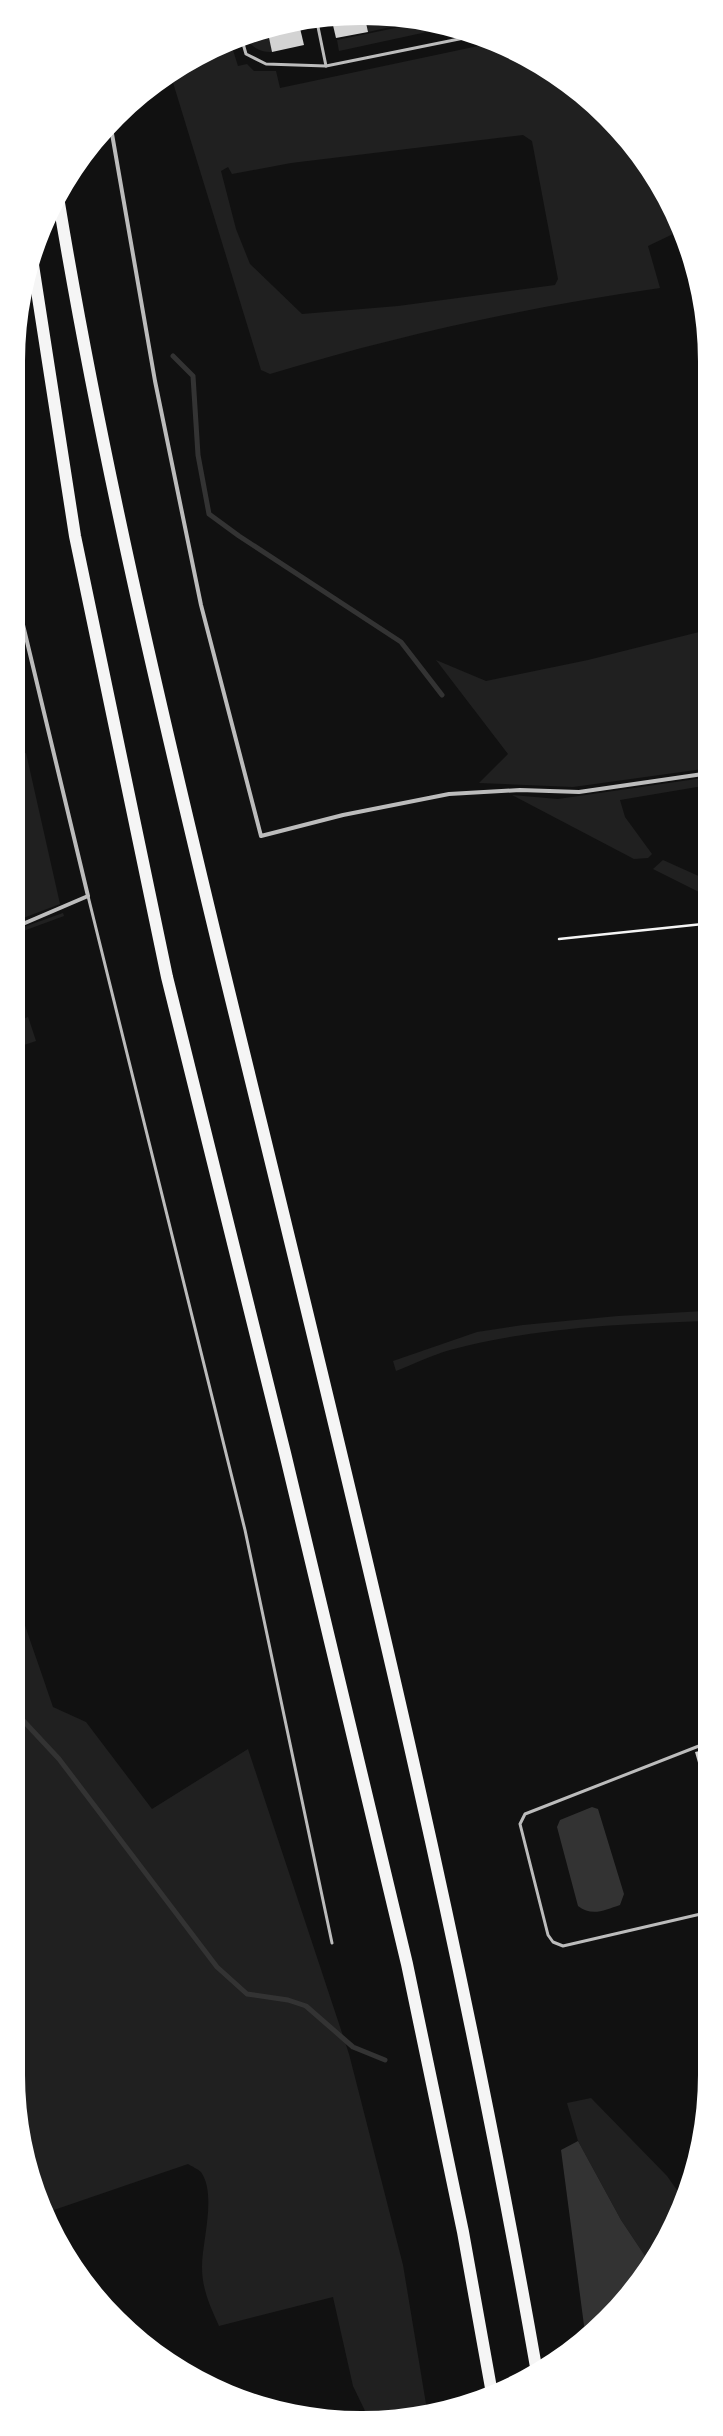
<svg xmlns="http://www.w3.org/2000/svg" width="723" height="2436" viewBox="0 0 723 2436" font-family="'Alegreya Sans',sans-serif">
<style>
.green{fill:#202020;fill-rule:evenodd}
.water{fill:#333}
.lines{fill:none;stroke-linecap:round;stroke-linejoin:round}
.stream{stroke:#333;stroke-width:5}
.building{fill:#d3d3d3}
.path{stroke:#f5f5f5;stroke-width:2.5}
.service{stroke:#bcbcbc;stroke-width:3}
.minor{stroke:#bcbcbc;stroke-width:4}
.motorway{stroke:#f5f5f5;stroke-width:12}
</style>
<rect width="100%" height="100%" fill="#111"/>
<g class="green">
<polygon points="365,18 404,22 404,24 368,32"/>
<polygon points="429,25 436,30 339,51 337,40 405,26"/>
<path d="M268 33 272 52C262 52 252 49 248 39Z"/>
<path d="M231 44 238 66 247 64 254 71H276L280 88 483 45 533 64 620 135 666 204 673 234 648 246 660 288C528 307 398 335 270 374L261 370 171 76ZM523 135 532 141 558 279 555 285 398 306 302 314 250 264 236 229 221 171 228 167 232 174 291 163Z"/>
<polygon points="703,631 703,769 573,787 479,783 508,754 436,660 486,681 588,660"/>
<polygon points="26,753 60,904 18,920 18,755"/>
<polygon points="703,778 703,786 620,800 625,817 652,854 648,858 634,859 512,795 558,799"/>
<polygon points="663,860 703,878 703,894 653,869"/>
<polygon points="63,913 64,916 18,933 18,929"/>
<polygon points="28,1017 36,1041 18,1047 18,1021"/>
<path d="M704 1311V1321C620 1324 531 1328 450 1350 432 1355 414 1364 396 1371L393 1361 477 1332 523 1325 618 1316Z"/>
<path d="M18 1605 53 1707 86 1722 152 1809 248 1749 349 2054 403 2265 427 2410 384 2417H368L353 2386 333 2297 219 2326C210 2306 202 2289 202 2267 202 2241 217 2195 201 2172 198 2169 191 2166 188 2164L48 2212 44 2206 25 2141 18 2074Z"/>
<polygon points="591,2098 667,2176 679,2193 681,2199 679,2206 649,2262 621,2220 578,2141 567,2103"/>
</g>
<g class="water">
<path d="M592 1807 598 1809 624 1894 620 1905C605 1910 592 1917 578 1906L557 1827 560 1820Z"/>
<polygon points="578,2141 621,2220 649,2262 605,2317 585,2333 561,2150"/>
</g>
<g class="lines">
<g class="stream">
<polyline points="173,356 193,376 198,455 209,514 239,536 401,642 442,695"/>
<polyline points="18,1715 59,1759 217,1967 247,1994 288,2000 306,2006 353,2047 385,2060"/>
</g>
</g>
<g class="building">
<polygon points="365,18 368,32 336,38 332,21"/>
<polygon points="299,24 304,45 272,52 268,33"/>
<polygon points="704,1750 705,1784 704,1784 695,1752"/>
</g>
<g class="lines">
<polyline class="path" points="559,939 703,924"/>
<g class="service">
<polyline points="317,22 326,66"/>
<polyline points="242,40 246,54 266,64 326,66 464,38"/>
<polyline points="88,896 245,1530 332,1943"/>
<polyline points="704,1744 525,1814 520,1824 548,1935 553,1942 563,1946 705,1913"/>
</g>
<g class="minor">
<polyline points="111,128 155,381 201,605 261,836 343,815 449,794 520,790 579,792 703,774"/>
<polyline points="18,604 88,896 18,926"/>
</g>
<g class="motorway">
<path d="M59 203C101 456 160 705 220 954 334 1423 453 1892 536 2367"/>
<polyline points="33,265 75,536 167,977 285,1453 407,1964 463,2232 491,2388"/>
</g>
</g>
<path d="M0 0H723V2436H0ZM361 25H362A336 336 0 0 1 698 361V2075A336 336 0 0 1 362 2411H361A336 336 0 0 1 25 2075V361A336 336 0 0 1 361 25Z" fill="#fff" fill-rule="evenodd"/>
</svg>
